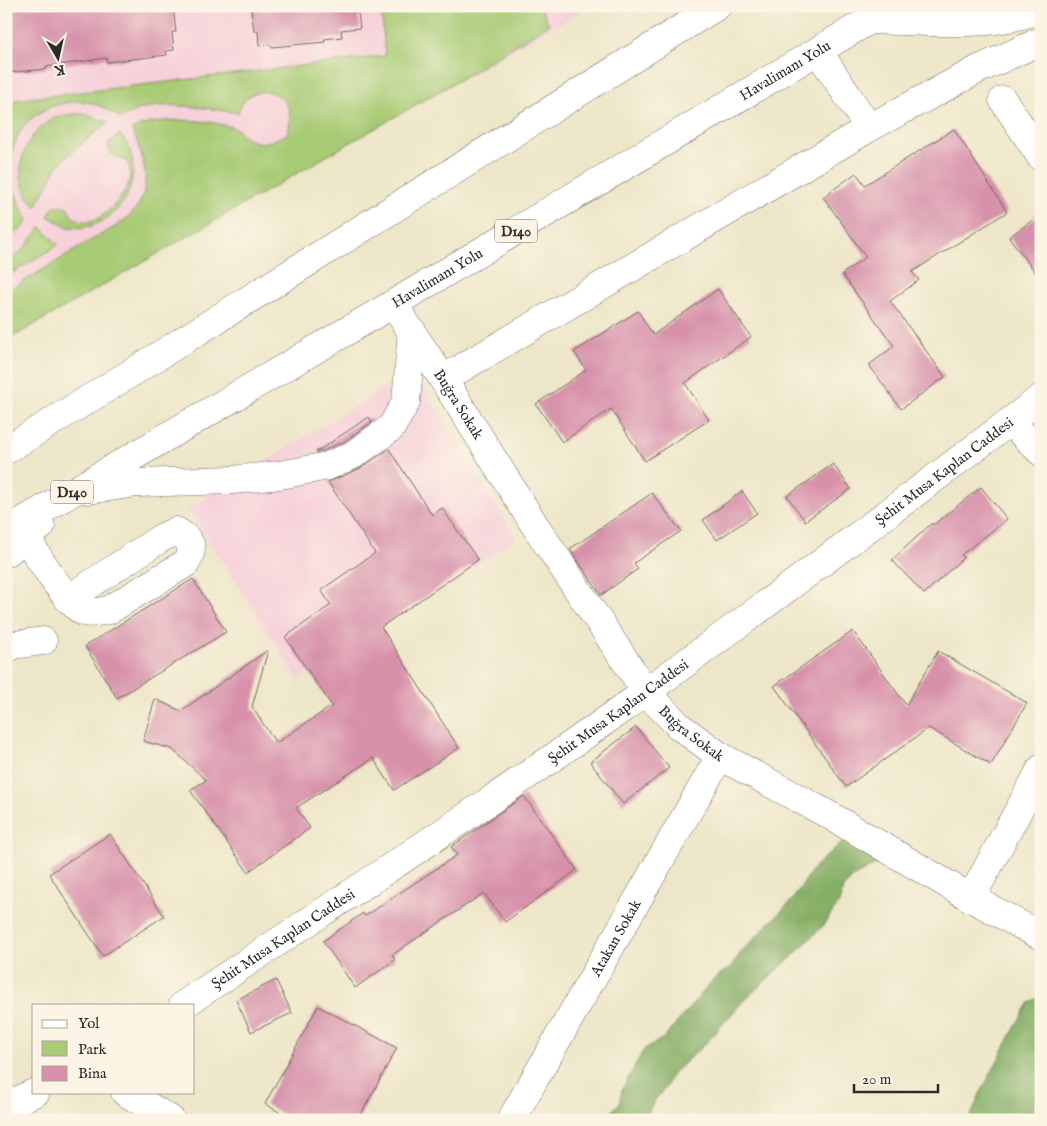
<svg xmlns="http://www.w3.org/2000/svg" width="1047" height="1126" viewBox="0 0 1047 1126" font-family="'IM FELL English',serif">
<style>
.built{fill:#f6cfd9}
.green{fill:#a8cb74;stroke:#6a7b50}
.forest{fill:#86af66;stroke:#586d48}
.building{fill:#d791aa}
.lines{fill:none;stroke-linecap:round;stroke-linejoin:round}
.minor-casing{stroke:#6f6c62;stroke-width:29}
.highway-casing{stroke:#6f6c62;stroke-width:29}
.minor{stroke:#fff;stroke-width:28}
.highway{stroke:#fff;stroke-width:28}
.labels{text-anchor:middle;stroke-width:4.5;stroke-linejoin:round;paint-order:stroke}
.shield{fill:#fcf5e5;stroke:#6a6863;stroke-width:1}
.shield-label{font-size:14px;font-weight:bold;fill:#2b2b2b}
.street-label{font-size:15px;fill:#2b2b2b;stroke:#fcf5e5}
</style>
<rect width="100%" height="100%" fill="#fcf5e5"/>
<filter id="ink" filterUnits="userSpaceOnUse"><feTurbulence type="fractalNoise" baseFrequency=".02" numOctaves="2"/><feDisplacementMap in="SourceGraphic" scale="10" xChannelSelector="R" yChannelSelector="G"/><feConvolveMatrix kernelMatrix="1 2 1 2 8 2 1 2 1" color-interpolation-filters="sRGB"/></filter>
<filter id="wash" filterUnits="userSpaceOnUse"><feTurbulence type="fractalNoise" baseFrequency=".0096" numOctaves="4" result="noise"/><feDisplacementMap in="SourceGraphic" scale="20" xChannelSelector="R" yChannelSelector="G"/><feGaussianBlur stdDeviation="1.12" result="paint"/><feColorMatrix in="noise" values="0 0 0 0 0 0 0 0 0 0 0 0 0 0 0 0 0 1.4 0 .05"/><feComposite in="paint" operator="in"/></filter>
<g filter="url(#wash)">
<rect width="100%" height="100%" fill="#ede6c8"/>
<g class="built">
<polygon points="6,6 590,6 171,245 6,341"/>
<polygon points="413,370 516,539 299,680 188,509"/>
</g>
<g class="green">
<path d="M381 6H540L549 24 471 73 6 341V292C34 275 61 259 88 242 104 233 126 223 137 207 153 185 142 151 132 130 154 116 207 119 231 127 239 129 241 134 247 138 260 147 275 141 287 134 303 92 250 74 238 113 209 109 170 101 142 109 134 110 127 115 121 119 113 113 106 108 97 105 85 100 72 101 60 104 4 119 0 177 28 219L24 227 6 241V101L385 56Z"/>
<path d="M75 114H84L108 122 71 153 57 167 36 207C8 178 21 135 56 117 61 115 68 115 75 114Z"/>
<path d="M120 134C153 172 119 235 68 227 61 225 54 220 48 216L54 206H64L68 208 72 217C77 219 82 222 88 221 104 221 128 193 130 177 131 172 129 167 127 162 116 154 108 159 109 142Z"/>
<polygon points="41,227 58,245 6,277 6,262 22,251"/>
</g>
<g class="forest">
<polygon points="855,831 882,858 874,866 857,874 843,888 839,903 822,927 793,956 743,1001 707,1042 672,1074 666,1087 655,1100 644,1120 602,1120 619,1104 622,1090 644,1049 664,1038 715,978 732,966 741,952 793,899 815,866"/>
<polygon points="1041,996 1041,1120 969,1120 981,1092 1019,1020 1030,1002"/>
</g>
<g id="blocks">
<g class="building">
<polygon points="6,6 173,6 176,32 172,32 174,50 166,51 167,55 107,62 106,58 46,67 47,69 6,73"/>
<polygon points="255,6 357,6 360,28 341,30 342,37 324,39 325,42 272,47 271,45 259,46 258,31 254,31 251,9 256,8"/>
<polygon points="954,129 1007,212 912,272 919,280 890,301 945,377 901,409 869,365 894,346 842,274 866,257 823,197 856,173 865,185"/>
<polygon points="1041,214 1041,280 1009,237"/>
<polygon points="718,289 751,337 685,383 709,420 645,461 611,409 562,442 536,404 586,370 574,352 638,311 653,335"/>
<polygon points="369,417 372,422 345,441 323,451 316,452"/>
<polygon points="389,449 432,515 442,508 478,560 381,627 459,748 394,790 373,758 296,808 310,828 248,872 190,790 206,780 172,749 143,741 155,699 181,711 268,650 252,707 276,743 332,706 285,637 331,605 321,590 375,553 328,482 359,469"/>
<polygon points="833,464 851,489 805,521 787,496"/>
<polygon points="981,487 1007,519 961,555 964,557 924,594 892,560 932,523 933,525"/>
<polygon points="742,491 757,513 717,540 703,520"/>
<polygon points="652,493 681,531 634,563 638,569 601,595 570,549"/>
<polygon points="193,579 226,632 117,698 85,646"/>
<polygon points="853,631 906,705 938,651 1027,703 991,765 929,728 846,787 774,686"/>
<polygon points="636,727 669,768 623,804 590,762"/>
<polygon points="524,796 577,870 505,922 484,893 392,955 395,960 355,988 323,941 363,913 365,916 457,855 451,847"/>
<polygon points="110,834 164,916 103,956 49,874"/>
<polygon points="276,980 292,1013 251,1032 236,1000"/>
<polygon points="318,1006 397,1048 358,1120 293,1120 265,1104"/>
</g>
</g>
</g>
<g filter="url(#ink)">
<use href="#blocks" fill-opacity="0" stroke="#6f6c62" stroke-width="1"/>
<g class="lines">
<g class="minor-casing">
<g id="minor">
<path d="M870 20C925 21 989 29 1041 9"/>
<polyline points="818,51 869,128"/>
<polyline points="1003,100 1041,157"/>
<path id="s1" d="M393 304 443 379 534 524 646 692 679 726 720 756 829 815 971 898 1041 936"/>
<polyline points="443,379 869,128 979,69 1041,41"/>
<polyline points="1010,422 1041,452"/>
<polyline points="88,490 137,483 232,480 280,475 328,466 353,455 391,428 406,402 412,331"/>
<path d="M26 538C38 556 65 601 82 611 89 615 101 611 109 610L186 563C195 547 192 540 176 531L161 538 68 599"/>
<polyline points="6,649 14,645 43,641"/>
<polyline points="971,898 1041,769"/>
<path id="s2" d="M183 1005C338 901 495 801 647 691 779 596 910 497 1041 398"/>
<polyline points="125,1092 171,1120"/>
<polyline points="6,1106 36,1092"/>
<path id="s3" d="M511 1120 720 756"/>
</g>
</g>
<g class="highway-casing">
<g id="highway">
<polyline points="6,450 144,365 717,6"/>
<path id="s4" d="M6 531 393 304 893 6"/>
<polyline points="6,553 41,526"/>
</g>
</g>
<use href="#minor" class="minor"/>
<use href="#highway" class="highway"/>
</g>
</g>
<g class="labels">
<g class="shield">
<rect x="495" y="219.5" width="42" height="23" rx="4"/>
<rect x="51" y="480.5" width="42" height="23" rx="4"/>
</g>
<g class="shield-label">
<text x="516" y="236">D140</text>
<text x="72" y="497">D140</text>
</g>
<g class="street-label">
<text dy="5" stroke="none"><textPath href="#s4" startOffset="905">Havalimanı Yolu</textPath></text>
<text dy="5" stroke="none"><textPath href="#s4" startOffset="500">Havalimanı Yolu</textPath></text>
<text dy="5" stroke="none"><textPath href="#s1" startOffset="120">Buğra Sokak</textPath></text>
<text dy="5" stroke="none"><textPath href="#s2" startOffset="930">Şehit Musa Kaplan Caddesi</textPath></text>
<text dy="5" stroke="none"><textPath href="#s2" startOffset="525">Şehit Musa Kaplan Caddesi</textPath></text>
<text dy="5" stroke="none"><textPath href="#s1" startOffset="525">Buğra Sokak</textPath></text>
<text dy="5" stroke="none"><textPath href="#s2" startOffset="120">Şehit Musa Kaplan Caddesi</textPath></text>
<text dy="5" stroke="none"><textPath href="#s3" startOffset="210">Atakan Sokak</textPath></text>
</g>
</g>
<rect width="1047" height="1126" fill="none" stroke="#fcf5e5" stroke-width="25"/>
<rect x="32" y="1004" width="162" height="90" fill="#fcf5e5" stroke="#a8a49b"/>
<rect x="42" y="1020" width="25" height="8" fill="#ffffff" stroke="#a8a49b"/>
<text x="78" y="1028" font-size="15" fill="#2b2b2b">Yol</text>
<rect x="42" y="1041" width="25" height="15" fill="#a8cb74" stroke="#a8a49b"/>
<text x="78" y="1054" font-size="15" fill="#2b2b2b">Park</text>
<rect x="42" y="1066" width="25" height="15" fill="#d791aa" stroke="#a8a49b"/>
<text x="78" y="1078" font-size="15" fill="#2b2b2b">Bina</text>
<g transform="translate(58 58) rotate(171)" stroke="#fcf5e5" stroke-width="4" paint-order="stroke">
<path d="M0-4L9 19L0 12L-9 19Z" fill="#2b2b2b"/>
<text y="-8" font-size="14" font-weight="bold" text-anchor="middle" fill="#2b2b2b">K</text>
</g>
<path d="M854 1084v8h84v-8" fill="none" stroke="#2b2b2b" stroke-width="2.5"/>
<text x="862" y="1084" font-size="15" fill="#2b2b2b" stroke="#fcf5e5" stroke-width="4" paint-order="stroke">20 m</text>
</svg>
